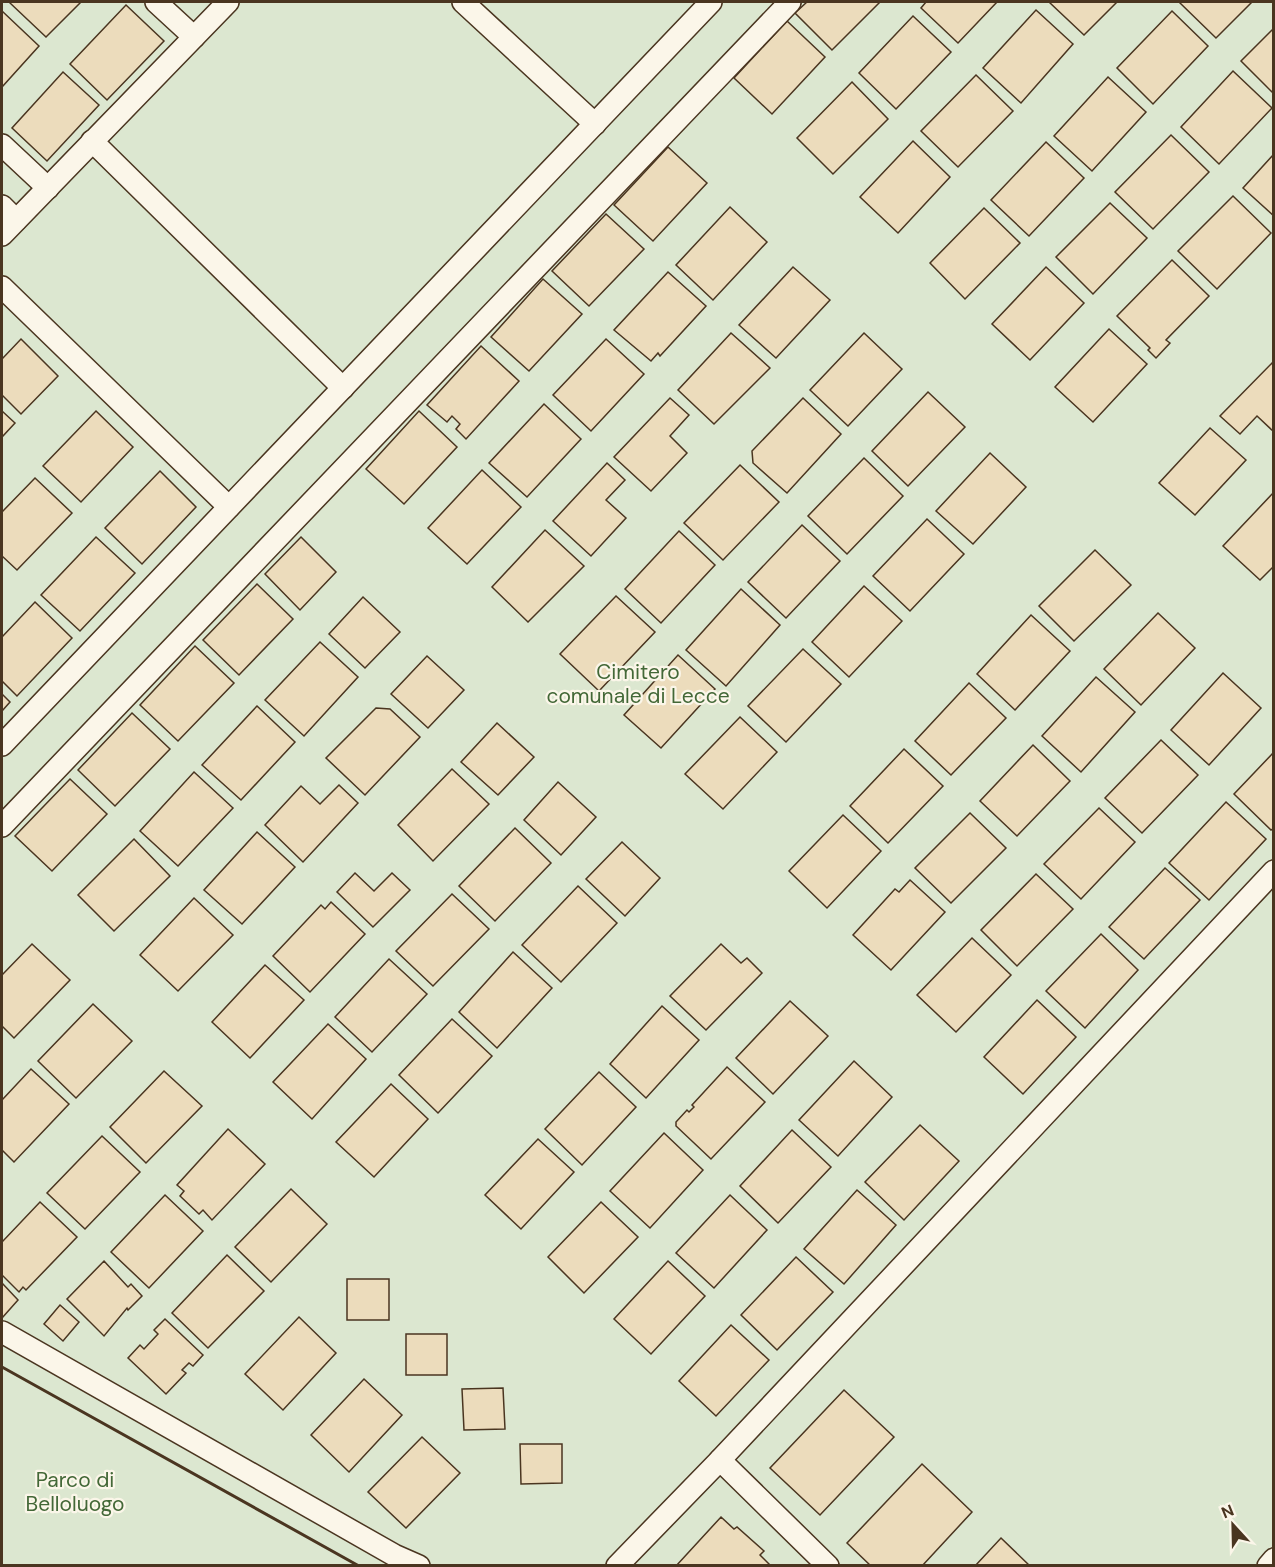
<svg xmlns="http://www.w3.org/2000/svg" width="1275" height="1567" viewBox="0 0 1275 1567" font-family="'DM Sans',sans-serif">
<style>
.green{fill:#dce7d0;stroke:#887966;stroke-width:1.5}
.building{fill:#ecdcbc;stroke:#4a3520;stroke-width:1.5}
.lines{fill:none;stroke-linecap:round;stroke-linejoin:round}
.service-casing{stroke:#4a3520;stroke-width:24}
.service{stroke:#fbf6e9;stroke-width:21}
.wall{stroke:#4a3520;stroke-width:3}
.labels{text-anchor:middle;stroke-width:4.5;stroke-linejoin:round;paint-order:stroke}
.park-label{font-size:21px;fill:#436837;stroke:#fbf6e9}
</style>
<rect width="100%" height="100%" fill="#fbf6e9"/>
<polygon class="green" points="2,2 1273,2 1273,1565 2,1566"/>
<g class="building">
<polygon points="12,2 81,2 46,37 10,3"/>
<polygon points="807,2 880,2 832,50 795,13"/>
<polygon points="926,2 997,2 958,43 921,8"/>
<polygon points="1049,2 1117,2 1084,35"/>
<polygon points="1179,2 1252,2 1216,38"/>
<polygon points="126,5 164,41 107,100 70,64"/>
<polygon points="1036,10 1073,44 1021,103 983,68"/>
<polygon points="2,11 39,46 2,87"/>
<polygon points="1172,11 1208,46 1153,104 1117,68"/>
<polygon points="913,16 951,52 896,109 859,73"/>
<polygon points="787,21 825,57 772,114 734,78"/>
<polygon points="1274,28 1274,94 1241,61"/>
<polygon points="1233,71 1272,108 1219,164 1181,127"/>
<polygon points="63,72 99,105 47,161 12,128"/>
<polygon points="976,75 1013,111 958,167 921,131"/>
<polygon points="1108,77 1146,112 1092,171 1054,136"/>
<polygon points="852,82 888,119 833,174 797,138"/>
<polygon points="1171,135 1209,172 1153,229 1115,192"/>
<polygon points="913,141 950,177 898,233 860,197"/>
<polygon points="1046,142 1084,178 1029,236 991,200"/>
<polygon points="668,147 707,183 653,241 614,205"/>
<polygon points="1274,154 1274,216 1243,188"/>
<polygon points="1233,196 1271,233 1217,289 1178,251"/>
<polygon points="1110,203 1147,238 1093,294 1056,257"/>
<polygon points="730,207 767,242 713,300 676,265"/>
<polygon points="984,208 1020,243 965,299 930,263"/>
<polygon points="606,214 644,249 589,306 552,271"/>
<polygon points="1172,260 1209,296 1166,340 1170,343 1156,358 1148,350 1150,348 1117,316"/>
<polygon points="793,267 830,300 776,358 739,325"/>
<polygon points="1046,267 1084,303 1030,360 992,324"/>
<polygon points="668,272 706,306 660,356 658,353 651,361 614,330"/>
<polygon points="543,279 582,314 529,371 491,337"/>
<polygon points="1109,329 1147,364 1093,422 1055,387"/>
<polygon points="731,333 770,368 714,424 678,390"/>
<polygon points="864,333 902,369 848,426 810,390"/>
<polygon points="21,339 58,376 21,414 2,395 2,359"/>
<polygon points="606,339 644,374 591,431 553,395"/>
<polygon points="481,346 519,381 466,439 456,429 460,424 452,416 447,422 427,405"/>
<polygon points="1274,361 1274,432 1257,416 1240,434 1220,416"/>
<polygon points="928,392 965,427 908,486 872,451"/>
<polygon points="670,398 689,415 670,436 687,453 651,491 614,457"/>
<polygon points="803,398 841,434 787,493 753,463 752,451"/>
<polygon points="544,404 581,439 527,497 489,463"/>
<polygon points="2,411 15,423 2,437"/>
<polygon points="96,411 133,447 81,502 43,466"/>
<polygon points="419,411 457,447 404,504 366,469"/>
<polygon points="1210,428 1246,460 1195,515 1159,483"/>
<polygon points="990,453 1026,487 973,544 936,511"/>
<polygon points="864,458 903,496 847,554 808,516"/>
<polygon points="607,463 625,480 606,500 626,518 591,556 553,521"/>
<polygon points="740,465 779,502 723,560 684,523"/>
<polygon points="482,470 521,507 467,564 428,528"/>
<polygon points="160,471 196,507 142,564 105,528"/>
<polygon points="35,478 72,513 17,570 2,556 2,512"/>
<polygon points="1274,492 1274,566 1260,580 1223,546"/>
<polygon points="927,519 964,554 910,611 873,576"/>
<polygon points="802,525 840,561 786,618 748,582"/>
<polygon points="545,530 584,566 528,622 492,587"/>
<polygon points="679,531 715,565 661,623 625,589"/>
<polygon points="96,537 135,573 80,631 41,595"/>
<polygon points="301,537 336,572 300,610 265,574"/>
<polygon points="1095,550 1131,585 1074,641 1039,606"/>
<polygon points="257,584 293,619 239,675 203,640"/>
<polygon points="864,586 902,621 849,677 812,642"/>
<polygon points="741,589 780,625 726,686 686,650"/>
<polygon points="616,596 655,632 599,691 560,654"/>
<polygon points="363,597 400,632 365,668 329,634"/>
<polygon points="35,602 72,638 17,696 2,681 2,637"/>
<polygon points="1158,613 1195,648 1141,705 1104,669"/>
<polygon points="1031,615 1070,651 1015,710 977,674"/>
<polygon points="320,642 358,677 304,736 265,700"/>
<polygon points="195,646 234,683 178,741 140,705"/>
<polygon points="803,649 841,684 786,742 748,706"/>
<polygon points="678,655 715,689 661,748 624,715"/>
<polygon points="427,656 464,690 428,728 391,694"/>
<polygon points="1223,673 1261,708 1209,765 1171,730"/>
<polygon points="1096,677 1135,712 1081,772 1042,736"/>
<polygon points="969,683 1006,718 951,775 915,741"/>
<polygon points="2,694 10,702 2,711"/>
<polygon points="257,706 295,742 241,800 202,765"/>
<polygon points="376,708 390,709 420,737 365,795 326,758"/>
<polygon points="132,713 170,749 115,806 78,770"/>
<polygon points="740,717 777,752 723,809 685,774"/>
<polygon points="497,723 534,757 498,795 461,762"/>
<polygon points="1161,740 1198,775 1142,833 1105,798"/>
<polygon points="1033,745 1070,781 1017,836 980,801"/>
<polygon points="904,749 943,786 888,843 850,806"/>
<polygon points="1274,752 1274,828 1271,830 1234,794"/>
<polygon points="452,769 489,804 433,861 398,825"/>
<polygon points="194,772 233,808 178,866 140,831"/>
<polygon points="70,779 107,814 52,871 15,836"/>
<polygon points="558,782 596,817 561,855 524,820"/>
<polygon points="339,785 358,803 303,862 265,825 301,786 320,804"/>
<polygon points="1226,802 1266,839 1209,900 1169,863"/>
<polygon points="1099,808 1135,842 1081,899 1044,864"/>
<polygon points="970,813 1006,848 951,903 915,868"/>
<polygon points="843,815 881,851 827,908 789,871"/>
<polygon points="515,828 551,863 495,921 459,886"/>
<polygon points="257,832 295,867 242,924 204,890"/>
<polygon points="134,839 170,876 114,931 78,895"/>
<polygon points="622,842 660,878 625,916 586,879"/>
<polygon points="1165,868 1200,900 1144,959 1109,927"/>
<polygon points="355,873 374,891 392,873 410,890 373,927 337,892"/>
<polygon points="1036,874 1073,909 1017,966 981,930"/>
<polygon points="910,880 945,912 891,970 853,935 895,889 899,892"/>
<polygon points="578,886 617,923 561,982 522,945"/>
<polygon points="452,894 489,929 433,986 396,951"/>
<polygon points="194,898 233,935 178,991 140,955"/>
<polygon points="331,902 365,934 310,992 273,956 321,905 325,909"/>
<polygon points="1101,934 1138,970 1085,1028 1046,991"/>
<polygon points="972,938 1011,975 956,1032 917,995"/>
<polygon points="32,944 70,980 14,1038 2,1026 2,975"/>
<polygon points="721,944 741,963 747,958 762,973 706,1030 670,996"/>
<polygon points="513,952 552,988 497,1048 459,1012"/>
<polygon points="389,959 427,994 372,1052 335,1017"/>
<polygon points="265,965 304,1000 250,1058 212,1022"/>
<polygon points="1037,1000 1076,1037 1023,1094 984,1057"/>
<polygon points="790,1001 828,1036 773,1094 736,1058"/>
<polygon points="93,1004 132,1041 76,1098 38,1061"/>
<polygon points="662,1006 699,1040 646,1098 610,1064"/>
<polygon points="452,1019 492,1056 438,1113 399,1075"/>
<polygon points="328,1024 366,1059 312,1119 273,1082"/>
<polygon points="854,1061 892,1097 838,1156 799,1120"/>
<polygon points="727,1067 765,1102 711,1159 676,1126 676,1122 687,1110 689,1112 694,1107 692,1105"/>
<polygon points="31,1069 69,1104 14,1162 2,1150 2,1100"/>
<polygon points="164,1071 202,1106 146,1163 110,1127"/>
<polygon points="599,1072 636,1107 582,1165 545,1129"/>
<polygon points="391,1084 428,1119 374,1177 336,1142"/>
<polygon points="920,1125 959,1161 904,1220 865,1182"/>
<polygon points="228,1129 265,1164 212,1220 203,1210 199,1214 180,1196 184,1191 177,1185"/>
<polygon points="792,1130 831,1167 778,1223 740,1186"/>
<polygon points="664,1133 703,1170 650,1228 610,1191"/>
<polygon points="102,1136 140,1172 85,1229 47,1193"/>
<polygon points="538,1139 574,1172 521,1229 485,1195"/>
<polygon points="291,1189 327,1224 271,1282 235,1247"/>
<polygon points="857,1190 896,1225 844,1284 804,1249"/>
<polygon points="165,1195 203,1231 149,1288 111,1252"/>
<polygon points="730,1195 767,1230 714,1288 676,1253"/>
<polygon points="40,1202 77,1237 26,1290 23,1287 19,1292 2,1275 2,1242"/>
<polygon points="601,1202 638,1237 584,1293 548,1257"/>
<polygon points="227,1255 264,1291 208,1348 172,1313"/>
<polygon points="796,1257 833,1292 777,1350 741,1315"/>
<polygon points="104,1261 128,1287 131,1284 142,1296 128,1310 127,1308 104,1336 67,1299"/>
<polygon points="668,1261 705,1296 651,1354 614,1319"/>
<rect x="347" y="1279" width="42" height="41"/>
<polygon points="2,1283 18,1300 2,1318"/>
<polygon points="60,1305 79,1322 63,1341 44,1324"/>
<polygon points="299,1317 336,1353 283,1410 245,1374"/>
<polygon points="165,1319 203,1355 193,1366 189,1363 182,1370 186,1373 166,1394 128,1358 140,1345 144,1349 158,1334 154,1330"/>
<polygon points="731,1325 769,1360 716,1416 679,1381"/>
<rect x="406" y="1334" width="41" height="41"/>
<polygon points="364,1379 402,1415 349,1472 311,1435"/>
<polygon points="503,1388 505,1429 464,1430 462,1389"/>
<polygon points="844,1390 894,1437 820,1515 770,1468"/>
<polygon points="422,1437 460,1473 406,1528 368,1492"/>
<polygon points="520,1444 562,1444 562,1483 521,1484"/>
<polygon points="922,1464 972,1512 922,1566 871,1566 847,1543"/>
<polygon points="721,1517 734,1529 737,1527 764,1551 760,1555 771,1566 676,1566"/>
<polygon points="1001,1538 1030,1566 975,1566"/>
</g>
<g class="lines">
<g class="service-casing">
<g id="service">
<polyline points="156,2 194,37"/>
<polyline points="463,2 595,124"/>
<polyline points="92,141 343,388"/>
<polyline points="2,145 48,188"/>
<polyline points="2,206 16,220"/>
<polyline points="2,235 228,2"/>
<polyline points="2,287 229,507"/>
<polyline points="2,745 711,2"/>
<polyline points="2,826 790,2"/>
<polyline points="2,1332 394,1555 419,1566"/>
<polyline points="720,1460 1274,871"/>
<polyline points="617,1566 720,1460 828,1566"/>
<polyline points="1268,1566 1274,1559"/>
</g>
</g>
<use href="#service" class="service"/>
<polyline class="wall" points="2,1367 359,1566"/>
</g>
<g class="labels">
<g class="park-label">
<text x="638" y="679">Cimitero<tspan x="638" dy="24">comunale di Lecce</tspan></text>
<text x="75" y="1487">Parco di<tspan x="75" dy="24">Belloluogo</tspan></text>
</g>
</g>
<rect width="1275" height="1567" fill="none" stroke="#4a3520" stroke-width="6"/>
<g transform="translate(1233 1525) rotate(338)" stroke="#fbf6e9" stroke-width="4.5" paint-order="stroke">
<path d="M0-4.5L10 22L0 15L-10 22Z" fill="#4a3520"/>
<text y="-9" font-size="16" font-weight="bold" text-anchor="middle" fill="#4a3520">N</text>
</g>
</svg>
